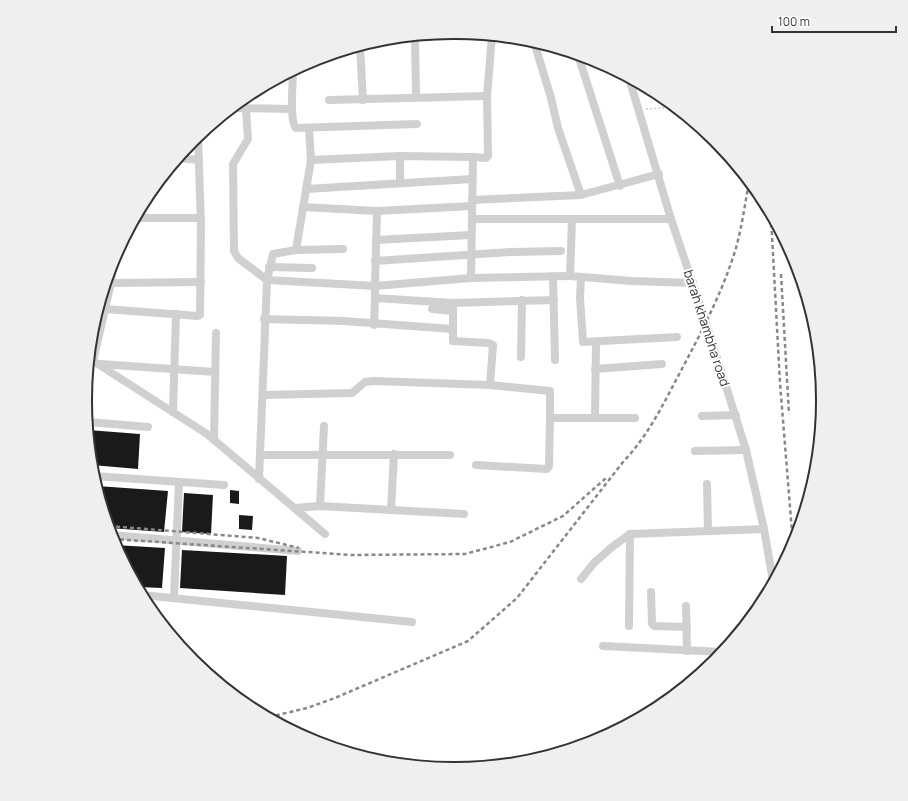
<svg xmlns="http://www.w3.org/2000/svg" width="908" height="801" viewBox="0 0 908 801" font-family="Manrope,sans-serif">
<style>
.building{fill:#1a1a1a}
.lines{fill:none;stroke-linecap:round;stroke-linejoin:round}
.path{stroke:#cdcdcd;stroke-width:1.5;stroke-dasharray:2 2;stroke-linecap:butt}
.minor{stroke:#d0d0d0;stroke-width:8}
.rail{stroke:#888;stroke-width:2.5;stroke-dasharray:4 3;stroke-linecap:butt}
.labels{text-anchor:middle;stroke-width:4;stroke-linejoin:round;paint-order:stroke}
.street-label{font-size:13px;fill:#333;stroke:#fff}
.rim{fill:none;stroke:#333;stroke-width:2}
</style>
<rect width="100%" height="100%" fill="#fff"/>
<g class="building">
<polygon points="88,430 140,434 138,469 92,465"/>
<polygon points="97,486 168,491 164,532 109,528"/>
<polygon points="230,490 239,491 239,504 230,503"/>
<polygon points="184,493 213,495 211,534 182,532"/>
<polygon points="239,515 253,516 252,530 239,529"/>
<polygon points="115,545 165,548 162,588 138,587"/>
<polygon points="182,550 287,556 285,595 180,588"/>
</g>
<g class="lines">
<polyline class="path" points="646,109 674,107"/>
<g class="minor">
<polyline points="415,36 416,97"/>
<polyline points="534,42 551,98 558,128 581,195"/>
<polyline points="360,46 363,100"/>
<polyline points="578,55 620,186"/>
<path d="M293 71C293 82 289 121 296 128L417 124"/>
<polyline points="629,78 671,219 706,323 746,450 764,529 773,581"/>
<polyline points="329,100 487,96"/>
<polyline points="232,108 292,109"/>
<polyline points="246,109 248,139 233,164 234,251 238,258 267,280"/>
<polyline points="309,128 311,160 296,250 343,249"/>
<polyline points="473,157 486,158 488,156 487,96 492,36"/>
<polyline points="178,158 199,160"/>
<polyline points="311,160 400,156"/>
<polyline points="400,183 400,156 473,157 471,278"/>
<polyline points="306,189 472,179"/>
<polyline points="472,200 581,195 659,174"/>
<polyline points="303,207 377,211 472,206"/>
<polyline points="136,218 201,218"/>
<polyline points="472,219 671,219"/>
<polyline points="572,220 570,276 631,281 693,283"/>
<polyline points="376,240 471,235"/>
<polyline points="375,261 511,252 561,251"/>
<polyline points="269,267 312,268"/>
<polyline points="553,276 555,360"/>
<polyline points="581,277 580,298 583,342 677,337"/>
<polyline points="267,280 273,254 296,250"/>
<polyline points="111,283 201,282"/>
<polyline points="375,298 375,286 471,278 570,276"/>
<polyline points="105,309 198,316 200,315 201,226 198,136"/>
<polyline points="432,309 453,311"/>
<polyline points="264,319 344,321 452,329"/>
<polyline points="374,325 375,298 453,303"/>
<polyline points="521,357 522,300"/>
<polyline points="90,359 207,434 325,534"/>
<polyline points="93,361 111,283 112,266"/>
<polyline points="100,364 215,372"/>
<polyline points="595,369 662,364"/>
<polyline points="490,385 493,345 488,343 453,341 453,303 554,300"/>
<polyline points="263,395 352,393 365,382 374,381 490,385 550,391 550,418"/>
<polyline points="173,412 176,314"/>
<polyline points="702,416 736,415"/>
<polyline points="595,418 596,342"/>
<polyline points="88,422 148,427"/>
<polyline points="214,440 216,333"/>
<polyline points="695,451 746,450"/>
<polyline points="260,455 450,455"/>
<polyline points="476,465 547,469 549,466 550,418 635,418"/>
<polyline points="94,476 224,485"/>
<polyline points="259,479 267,280 375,286 377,211"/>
<polyline points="707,484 708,531"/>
<polyline points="320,506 324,426"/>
<polyline points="295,508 320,506 464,514"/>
<polyline points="391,510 394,454"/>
<polyline points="112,535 298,551"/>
<polyline points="581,579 594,563 612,547 630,534 764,529"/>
<polyline points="651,592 652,624 654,626 687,627"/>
<polyline points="142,595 412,622"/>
<polyline points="174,597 179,482"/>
<polyline points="686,606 687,651"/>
<polyline points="629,626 630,534"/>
<polyline points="603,646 722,652"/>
</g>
<g class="rail">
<polyline points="771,217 780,383 793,544"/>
<polyline points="781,274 789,414"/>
<polyline points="109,526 258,538 299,548"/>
<polyline points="113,539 352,555 465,554 510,542 563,516 606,478"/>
<path d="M269 717 307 708 335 698 468 641 517 598 623 462C646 438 661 409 676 380 699 337 722 294 736 248 742 226 745 204 749 182"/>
</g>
</g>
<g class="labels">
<g class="street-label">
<text transform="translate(707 328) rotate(72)" y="5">barah khambha road</text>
</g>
</g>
<path d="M0 0H908V801H0ZM453 39H455A361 361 0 0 1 816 400V401A361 361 0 0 1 455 762H453A361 361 0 0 1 92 401V400A361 361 0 0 1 453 39Z" fill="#efefef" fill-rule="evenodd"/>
<path class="rim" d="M453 39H455A361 361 0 0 1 816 400V401A361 361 0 0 1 455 762H453A361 361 0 0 1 92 401V400A361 361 0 0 1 453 39Z"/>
<path d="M772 26v6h124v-6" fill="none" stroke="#333333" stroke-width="2"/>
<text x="778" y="26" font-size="12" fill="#333333" stroke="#ffffff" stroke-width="3" paint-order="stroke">100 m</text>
</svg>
